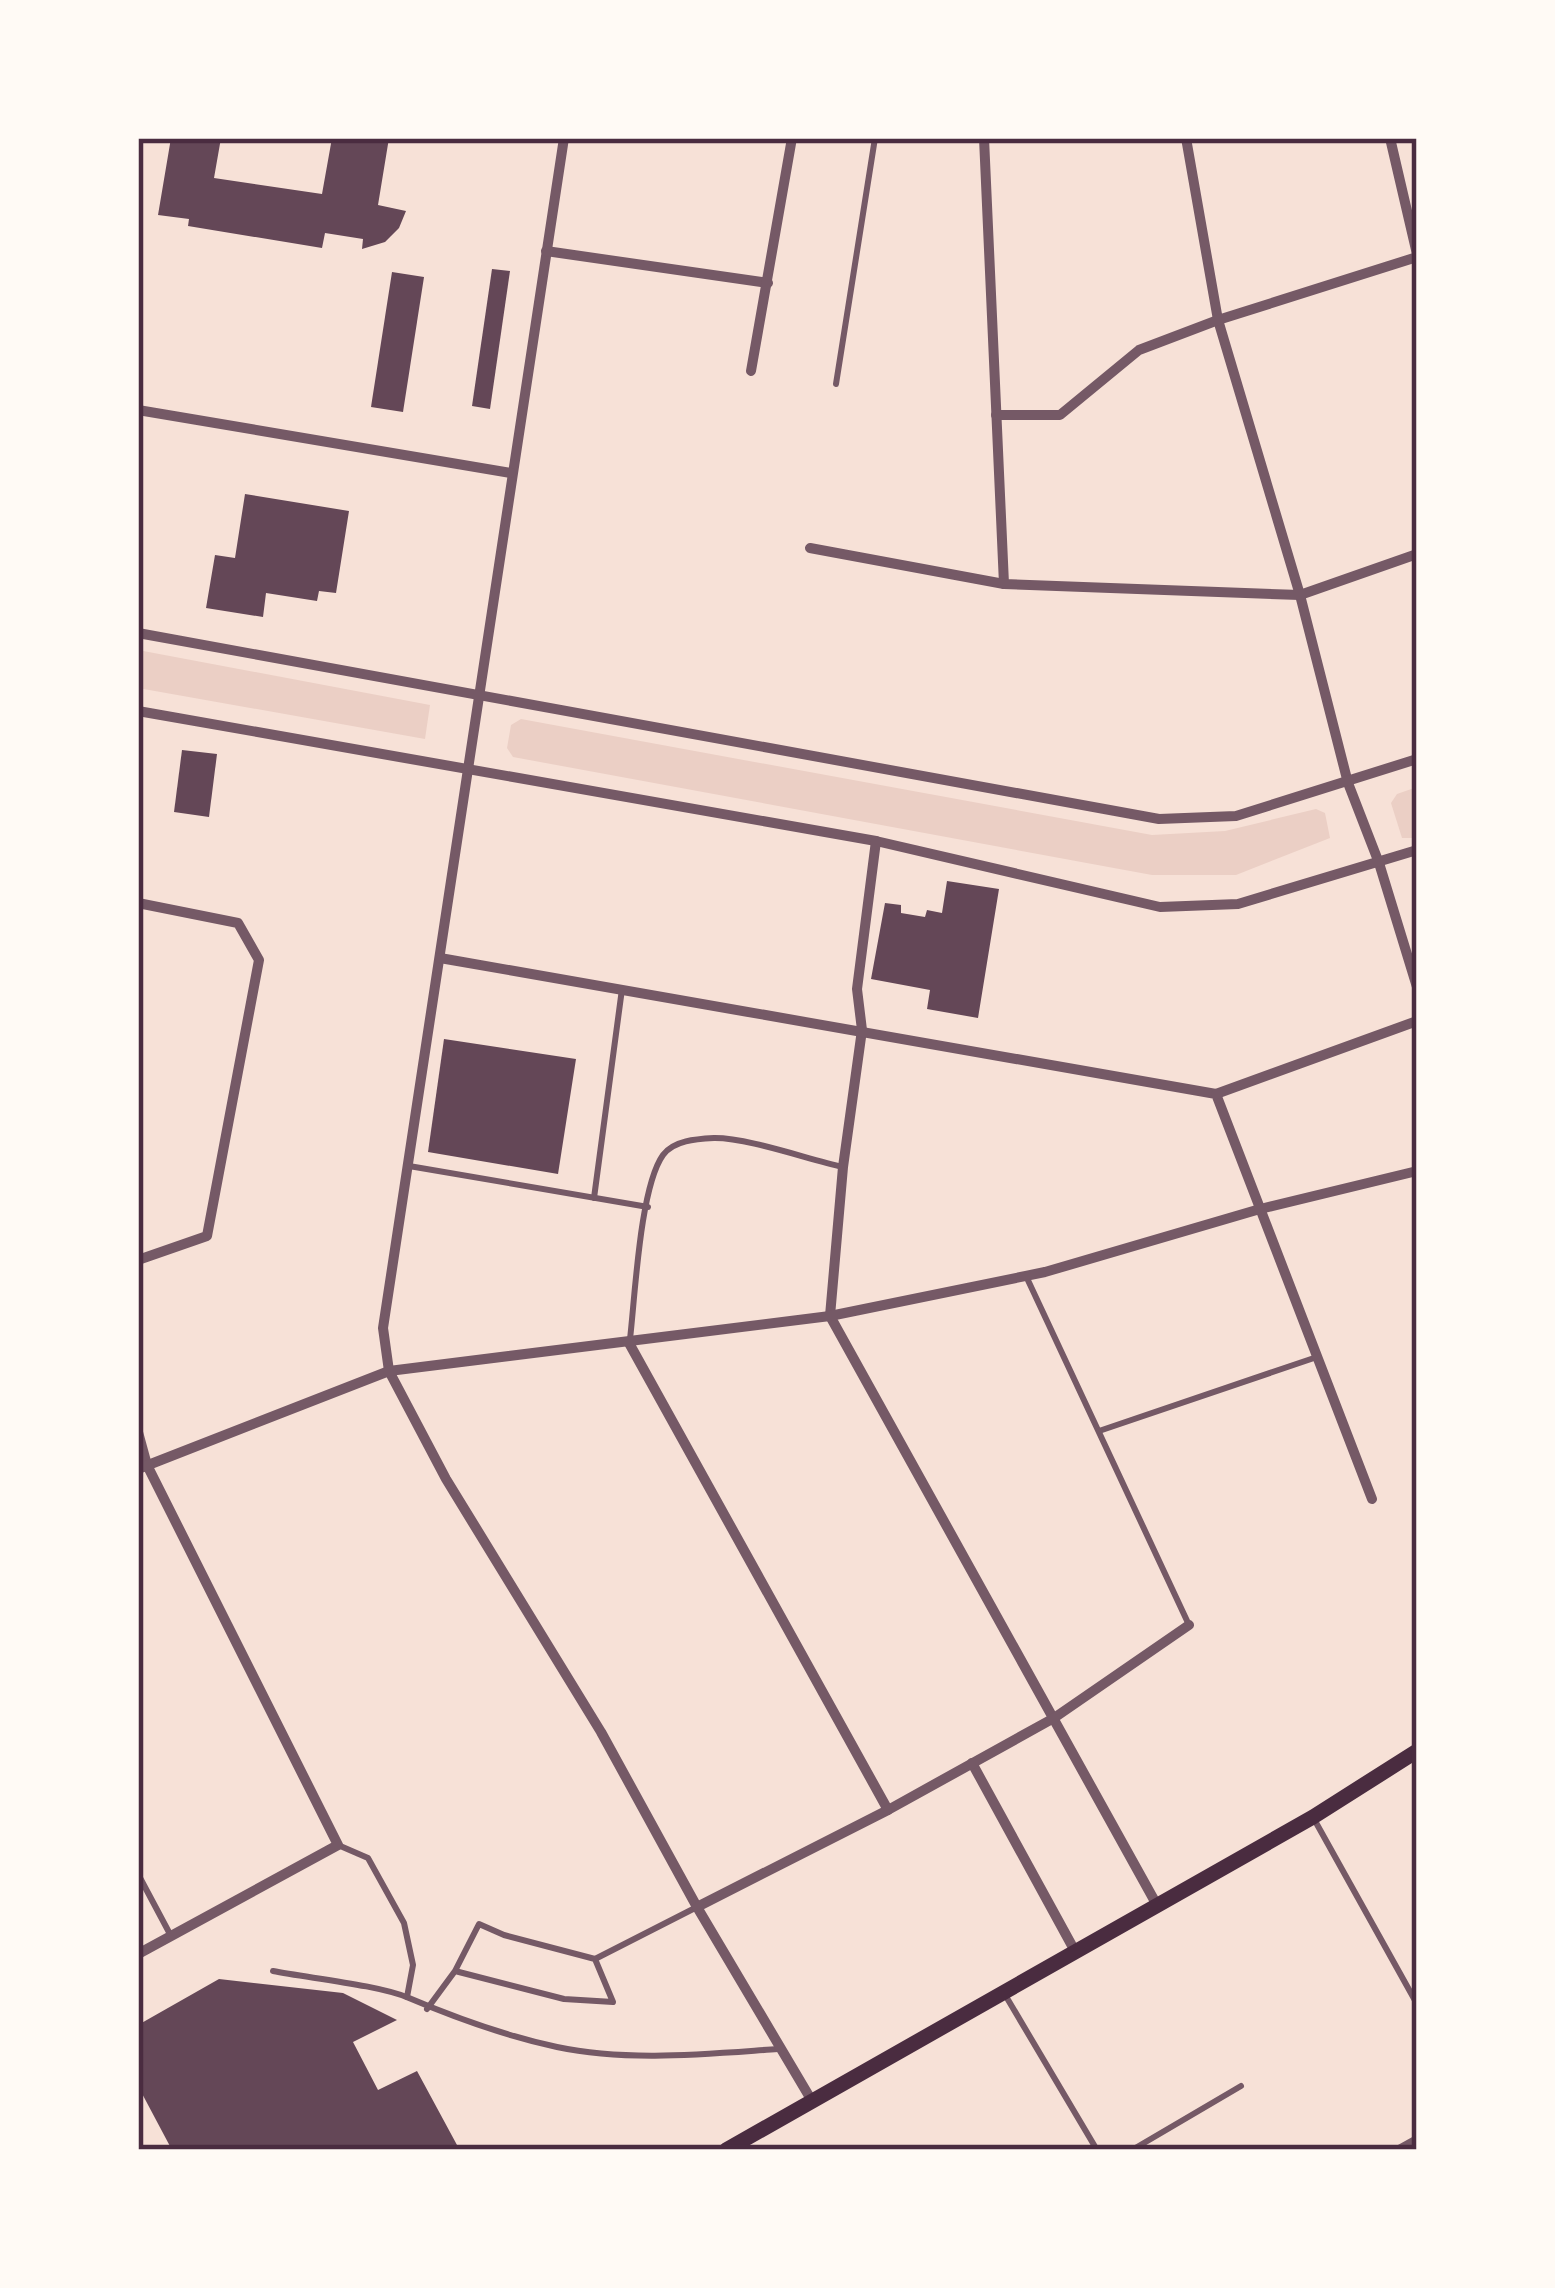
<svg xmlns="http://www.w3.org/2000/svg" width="1555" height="2288" viewBox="0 0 1555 2288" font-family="'Open Sans',sans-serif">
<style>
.green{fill:#ebcfc5}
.building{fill:#644757}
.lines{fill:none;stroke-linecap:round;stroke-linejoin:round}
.service{stroke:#755966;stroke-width:6}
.minor{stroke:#755966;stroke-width:10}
.secondary{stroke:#4a2c40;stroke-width:15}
.neatline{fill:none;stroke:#4a2c40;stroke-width:4.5}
</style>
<rect width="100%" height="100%" fill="#f7e1d7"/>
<g class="green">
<polygon points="138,650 430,705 425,739 138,688"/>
<polygon points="521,719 1152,835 1225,831 1316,809 1325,813 1330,838 1236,875 1152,875 513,757 507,748 511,725"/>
<polygon points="1417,787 1417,838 1402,838 1391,803 1397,794"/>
</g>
<g class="building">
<polygon points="171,138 221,138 214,178 322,194 332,138 389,138 378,205 406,211 399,228 385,242 362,249 363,239 325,233 322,248 188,226 189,219 158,215"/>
<polygon points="492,269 510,271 490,409 472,406"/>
<polygon points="392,272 424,277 403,412 371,407"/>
<polygon points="245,494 349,511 336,593 319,591 317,601 266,593 263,617 206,608 215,555 235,558"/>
<polygon points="182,750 217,754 209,817 174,812"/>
<polygon points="947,881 999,889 978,1018 927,1009 930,990 871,979 885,903 901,905 901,913 925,917 927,910 942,913"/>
<polygon points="444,1039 576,1059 558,1174 428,1152"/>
<polygon points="219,1979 343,1993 397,2020 353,2042 378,2090 417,2071 457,2145 447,2150 172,2150 138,2086 138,2025"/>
</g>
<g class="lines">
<g class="service">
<polyline points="836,384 875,138"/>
<polyline points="409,1166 648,1207"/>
<polyline points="594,1198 622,989"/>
<polyline points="1026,1276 1189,1625"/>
<path d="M630 1339C635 1297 640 1187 663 1155 674 1140 697 1139 715 1138 748 1138 807 1159 843 1167"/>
<polyline points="1099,1431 1317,1357"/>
<polyline points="1314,1819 1417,2004"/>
<polyline points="338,1845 368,1858 404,1923 413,1965 407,1997"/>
<polyline points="138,1874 171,1936"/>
<polyline points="595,1959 697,1907"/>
<path d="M273 1971C308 1978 379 1985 409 1998 456 2018 506 2036 557 2047 628 2062 705 2054 778 2049"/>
<polyline points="1004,1993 1097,2150"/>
<polyline points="427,2009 455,1971 564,1999 613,2002 595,1959 504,1935 479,1924 455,1971"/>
<polyline points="1132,2150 1241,2086"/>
</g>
<g class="minor">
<polyline points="564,138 383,1328 389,1371 446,1479 601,1732 697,1907 812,2101"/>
<polyline points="984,138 1004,584"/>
<polyline points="1186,138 1218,320 1300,595 1348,783 1379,863 1417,987"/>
<polyline points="1390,138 1417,254"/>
<polyline points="546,251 768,283"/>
<polyline points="751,371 792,138"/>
<polyline points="138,410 511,473"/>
<polyline points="996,415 1060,415 1139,350 1218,320 1417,257"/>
<polyline points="810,548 1004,584 1300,595 1417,554"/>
<polyline points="138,633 1159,819 1236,816 1417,759"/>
<polyline points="138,711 876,841 1160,907 1238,904 1417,850"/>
<polyline points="876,841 857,989 862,1030 843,1167 830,1316 1158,1907"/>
<polyline points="138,903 238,923 259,960 207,1236 138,1260"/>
<polyline points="440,958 1216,1094 1372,1499"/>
<polyline points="1216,1094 1417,1021"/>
<polyline points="629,1343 888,1810"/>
<polyline points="138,1432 147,1465 338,1845 138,1954"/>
<polyline points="138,1469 389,1371 830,1316 1045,1272 1260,1209 1417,1171"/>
<polyline points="972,1763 1076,1953"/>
<polyline points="697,1907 888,1810 1054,1718 1189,1625"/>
<polyline points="1399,2150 1417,2140"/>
</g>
<polyline class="secondary" points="726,2150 1313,1817 1417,1751"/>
</g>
<rect width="1555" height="2288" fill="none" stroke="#fffaf5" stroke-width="282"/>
<rect x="141" y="141" width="1273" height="2006" class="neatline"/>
</svg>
